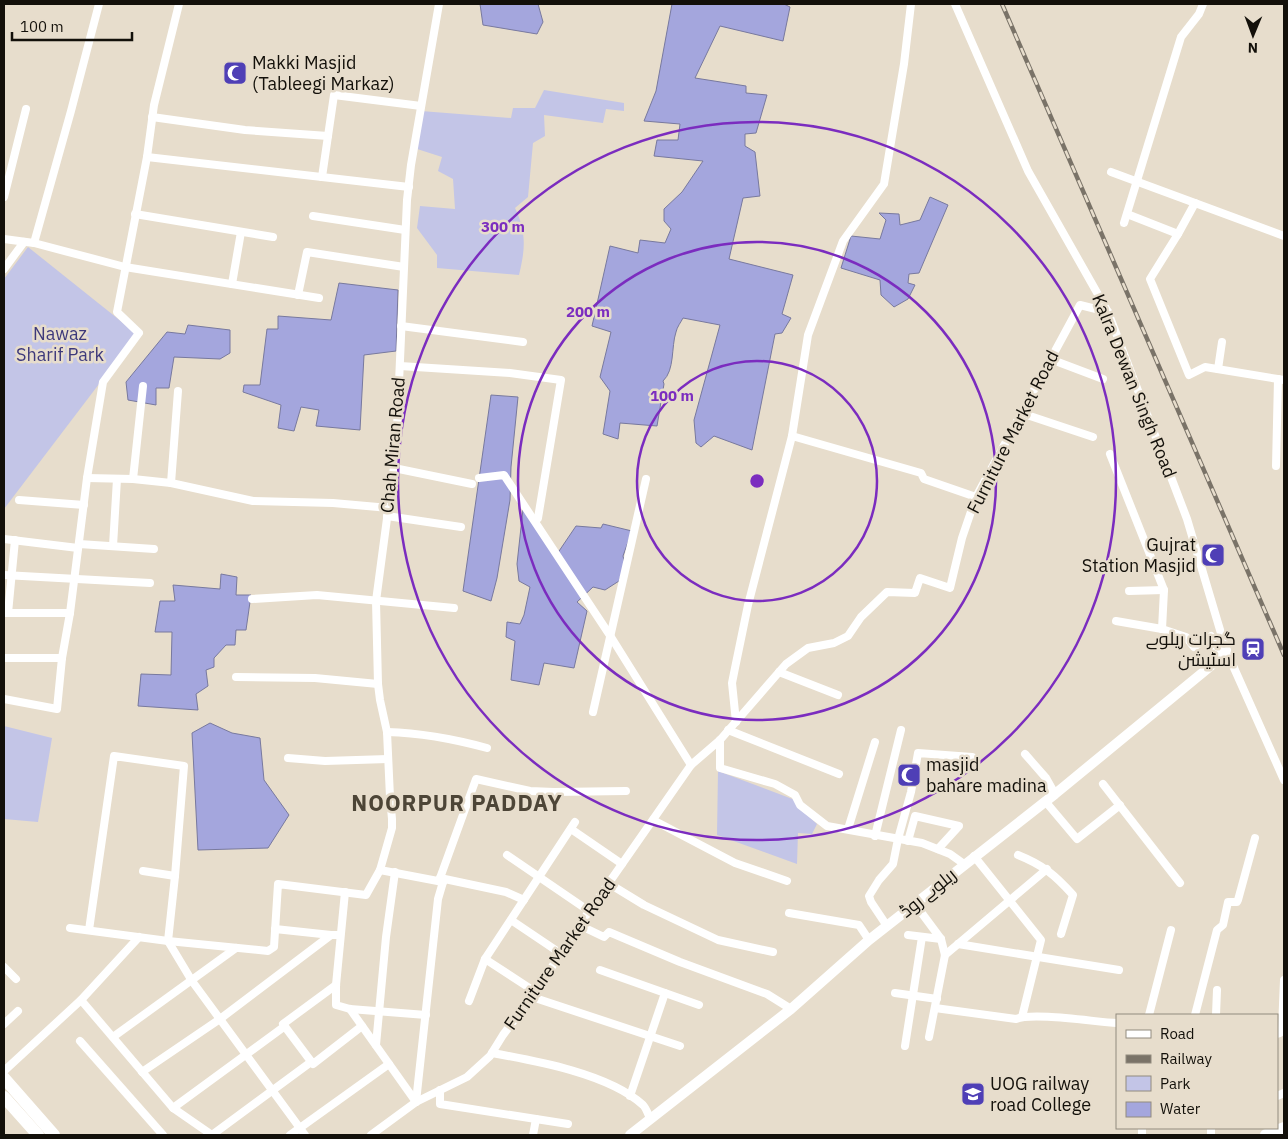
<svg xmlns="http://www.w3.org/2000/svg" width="1288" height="1139" viewBox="0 0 1288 1139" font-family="'IBM Plex Sans',Cairo,sans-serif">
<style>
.green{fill:#c3c5e7}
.water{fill:#a4a6dd;stroke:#78799e}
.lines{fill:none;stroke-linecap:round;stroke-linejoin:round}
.minor{stroke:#fff;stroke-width:8}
.tertiary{stroke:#fff;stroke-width:10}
.primary{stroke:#fff;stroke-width:12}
.rail-casing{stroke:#7a7368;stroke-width:4.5}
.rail{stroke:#e7ddcc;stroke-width:2.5;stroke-dasharray:8;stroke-linecap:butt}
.ring{fill:none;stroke:#7b2cbf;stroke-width:2.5}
.labels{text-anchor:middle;stroke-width:5;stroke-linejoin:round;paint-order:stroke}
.poi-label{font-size:18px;fill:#13100a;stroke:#e7ddcc;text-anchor:start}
.park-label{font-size:18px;fill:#3d397b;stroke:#e7ddcc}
.street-label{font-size:18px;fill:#13100a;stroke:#e7ddcc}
.district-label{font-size:22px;font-weight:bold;letter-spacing:1px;fill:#4d4537;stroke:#e7ddcc}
.centre{fill:#7b2cbf;stroke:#e7ddcc;stroke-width:2.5}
.ring-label{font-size:15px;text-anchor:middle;font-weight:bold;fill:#7b2cbf;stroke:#e7ddcc;stroke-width:5;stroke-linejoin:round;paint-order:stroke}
</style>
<rect width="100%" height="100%" fill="#e7ddcc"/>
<g class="green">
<path d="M544 90 624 103V111L606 109 603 123 544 115 545 136 533 143 528 197 515 208C527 233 525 250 519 275L437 268V255L417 228 420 206 455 209 453 179 438 171 442 157 414 148 421 111 511 118 513 108H535Z"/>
<polygon points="28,247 137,334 4,509 4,279"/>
<polygon points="4,726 52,738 38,822 4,819"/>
<polygon points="718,771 795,800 805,813 817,824 812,834 798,833 797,864 717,835"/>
</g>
<g class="water">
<polygon points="480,4 538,4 543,22 537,34 483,25"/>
<path d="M672 4H784L790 7 783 41 720 26 695 78 746 86V93L767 95 756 133 745 134V146L755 152 760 196 743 198 729 259 793 275 782 314 791 318 782 333 775 334 752 450 714 436 701 447 696 443 694 420 720 325 683 318C681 322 677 327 676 332 671 347 675 370 663 381L664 384 657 426 620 423 618 439 603 434 610 391 600 377 611 332 592 326 610 246 638 253 640 240 665 243 671 229 664 221V209L682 192 703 161 654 156 657 140H678L680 124 644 121 656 91Z"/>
<polygon points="930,197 948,205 919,273 909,274 908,283 915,285 908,299 894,307 881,295 880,280 841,268 851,236 880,239 886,220 879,213 899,214 900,225 920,220"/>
<polygon points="339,283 398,290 396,351 364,355 360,430 316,426 319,410 301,407 294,431 278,428 281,405 243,392 244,385 260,385 267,329 278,329 278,316 331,320"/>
<polygon points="188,325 230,330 230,353 220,359 174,357 169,388 156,388 156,405 128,400 126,382 167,332 185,334"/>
<polygon points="491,395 518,397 511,467 510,500 497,578 491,601 463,591"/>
<polygon points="523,509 555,557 576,526 601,528 603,524 632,531 623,556 625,565 619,581 605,590 593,587 577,602 587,611 574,668 544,663 539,685 511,680 515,641 506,637 507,622 520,624 524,615 530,587 519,581 517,564"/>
<polygon points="221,574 237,577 236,595 251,595 246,630 236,630 235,645 226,645 214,658 214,667 206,670 208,686 196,694 198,710 138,706 141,674 171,675 172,632 155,632 160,601 175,601 173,585 220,589"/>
<polygon points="210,723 232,733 260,738 264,780 289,815 268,848 198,850 192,733"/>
</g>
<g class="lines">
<g class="minor">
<polyline points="439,4 411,165 407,200 396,451 376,601 378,684 380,700 387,732 390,797 392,819 392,828 380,870 443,882"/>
<polyline points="955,4 1028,171 1108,312 1187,519 1226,650 1284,780"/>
<polyline points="152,117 245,130 328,136 322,177"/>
<polyline points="328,136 334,95 421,106"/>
<polyline points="147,157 409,187"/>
<polyline points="1111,172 1195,203"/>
<polyline points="4,197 26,109"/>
<polyline points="135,214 273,237"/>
<polyline points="1127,214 1178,234"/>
<polyline points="313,216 405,230"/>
<polyline points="1124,223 1181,37 1199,14 1203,4"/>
<polyline points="1284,236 1195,203 1178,234 1150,279 1189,375 1205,367 1284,380"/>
<polyline points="4,239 34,243 125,267 319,298"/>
<polyline points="34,243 71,111 99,4"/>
<polyline points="4,269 24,242"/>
<polyline points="232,284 241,232"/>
<polyline points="298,295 307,252 404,267"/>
<polyline points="401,326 523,342"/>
<polyline points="1050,359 1103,379"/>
<polyline points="400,366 510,373 561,380 538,518"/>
<polyline points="1218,369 1222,342"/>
<polyline points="1021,413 1093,437"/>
<polyline points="792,436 921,473 924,479 976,497"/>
<polyline points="1110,454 1164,590 1162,629"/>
<polyline points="1276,466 1278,379"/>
<polyline points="394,468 472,484"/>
<polyline points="87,478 133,479 171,483 253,501 333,503 389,508"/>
<polyline points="479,478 504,475 611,637 691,765"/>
<polyline points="133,479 143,386"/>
<polyline points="171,483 178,391"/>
<polyline points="19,500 84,505"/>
<polyline points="387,516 461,527"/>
<polyline points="4,539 78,548"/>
<polyline points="79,544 154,549"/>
<polyline points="113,546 117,479"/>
<polyline points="4,575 150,583"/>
<polyline points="1129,591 1164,590"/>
<polyline points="252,599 317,595 454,608"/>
<polyline points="4,613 70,613"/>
<polyline points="8,613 15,540"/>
<polyline points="1116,621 1162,629 1186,637 1194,647 1211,636 1218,660"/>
<polyline points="4,658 62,658 70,613 87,478 103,382 139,333 117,312 147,157 154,105 179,4"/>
<polyline points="779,672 838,695"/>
<polyline points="236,677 315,678 378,684"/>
<polyline points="4,699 57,709 62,658"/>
<polyline points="593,712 646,479"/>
<polyline points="736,722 732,683 735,668 748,605 792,436 808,335 843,241 884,184 904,64 911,4"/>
<polyline points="728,730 839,774"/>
<path d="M387 732C422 733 454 739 487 748"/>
<polyline points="720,740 720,768 775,784 795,795 800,805 827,826 922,843 950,854 964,864"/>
<polyline points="1025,754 1046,778 1055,794"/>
<polyline points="288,758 325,761 388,759"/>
<polyline points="1103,784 1180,883"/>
<polyline points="1045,801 1077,839 1120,805"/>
<polyline points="653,820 735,863 787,881"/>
<polyline points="571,829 622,864"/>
<polyline points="848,829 875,742"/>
<polyline points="875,836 901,730"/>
<polyline points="908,841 915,816 959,826 938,849"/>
<polyline points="507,855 589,911"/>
<path d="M1018 855C1043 865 1055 875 1073 895L1061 934"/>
<polyline points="974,856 1041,940 1022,1017"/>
<polyline points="143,871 175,876"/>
<polyline points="440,878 506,892 524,900"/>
<polyline points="608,883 644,905 718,940 773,952"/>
<polyline points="345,892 336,985 336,1005 350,1009 426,1015"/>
<polyline points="915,904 941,939 945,955 929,1037"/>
<polyline points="789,913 859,925 869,940"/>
<polyline points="511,920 560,953"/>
<polyline points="579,925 604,937 609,932 680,962 767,994 791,1009"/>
<polyline points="887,926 871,902 869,896 879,880 893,864 898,839 911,792 918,753 972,757"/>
<polyline points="70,928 168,941 268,951 274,947 278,884 366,895 380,870"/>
<polyline points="275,929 331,935"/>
<polyline points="89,930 114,756 184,766 175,876 168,941 192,981 305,1135"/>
<polyline points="908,935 941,939"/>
<polyline points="958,944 1119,970"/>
<polyline points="945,955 1047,869"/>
<polyline points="485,959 531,989 532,997 680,1046"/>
<polyline points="4,967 16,979"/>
<polyline points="600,970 699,1005"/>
<polyline points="336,985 283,1024 313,1064 362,1026"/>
<polyline points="895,993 937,999"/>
<polyline points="81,1000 173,1108 212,1135"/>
<polyline points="469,1001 485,959 575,822"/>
<path d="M935 1008 1016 1019C1033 1012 1095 1022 1117 1023"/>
<polyline points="350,1009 416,1102"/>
<polyline points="1149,1015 1171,930"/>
<polyline points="1195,1015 1217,930 1223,925 1228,902 1237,902 1238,900 1255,838"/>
<polyline points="1216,1015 1217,990"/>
<polyline points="4,1024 18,1011"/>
<polyline points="1277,1034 1280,1033 1282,1029 1284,980"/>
<polyline points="113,1037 236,948"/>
<polyline points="80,1041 163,1135"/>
<polyline points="376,1045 386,937 395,872"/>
<polyline points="905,1046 922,937"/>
<path d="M492 1053C537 1061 609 1074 643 1105 646 1108 648 1114 650 1118"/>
<polyline points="4,1071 81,1000 139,937"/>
<polyline points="142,1072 220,1019 331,935 340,935"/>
<polyline points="440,1090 440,1104 568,1124"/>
<polyline points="630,1096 665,993"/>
<polyline points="1277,1096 1284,1093"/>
<polyline points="416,1102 438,899 443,882 440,878 476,779 530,791 554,792 626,791"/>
<polyline points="173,1108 285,1026"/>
<polyline points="1211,1128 1211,1135"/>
<polyline points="212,1135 311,1062"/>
<polyline points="290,1135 389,1064"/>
<polyline points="371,1135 416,1102 467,1077 490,1056 503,1035 545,979 560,953 691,765 720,740 786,664 808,648 834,643 848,636 861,617 887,592 915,593 920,578 950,588 962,538 976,497 1080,305 1108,312"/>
<polyline points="533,1135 536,1119"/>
<polyline points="1142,1135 1142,1128"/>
</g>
<polyline class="tertiary" points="630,1135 791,1009 869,940 1055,794 1218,660 1226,650"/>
<g class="primary">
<polyline points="4,1078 54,1135"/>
<polyline points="4,1097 38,1135"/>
<polyline points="1266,1135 1284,1128"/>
</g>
<g class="rail-casing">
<polyline id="rail" points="1002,4 1284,655"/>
</g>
<use href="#rail" class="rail"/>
</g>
<g class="ring">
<circle cx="757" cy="481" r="120"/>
<circle cx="757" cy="481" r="239"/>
<circle cx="757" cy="481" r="359"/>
</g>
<defs>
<g id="mosque-square" transform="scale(1.25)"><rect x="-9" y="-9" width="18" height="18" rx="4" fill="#4f3fb6" stroke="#e7ddcc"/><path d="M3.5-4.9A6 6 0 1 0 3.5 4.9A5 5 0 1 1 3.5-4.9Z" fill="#fff"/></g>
<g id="station-square" transform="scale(1.25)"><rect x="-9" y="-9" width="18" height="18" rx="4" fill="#4f3fb6" stroke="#e7ddcc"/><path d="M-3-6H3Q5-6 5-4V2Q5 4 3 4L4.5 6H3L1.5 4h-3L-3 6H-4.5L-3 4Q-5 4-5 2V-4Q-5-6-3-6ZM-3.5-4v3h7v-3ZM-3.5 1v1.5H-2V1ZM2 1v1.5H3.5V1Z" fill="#fff"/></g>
<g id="university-square" transform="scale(1.25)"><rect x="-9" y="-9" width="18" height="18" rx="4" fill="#4f3fb6" stroke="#e7ddcc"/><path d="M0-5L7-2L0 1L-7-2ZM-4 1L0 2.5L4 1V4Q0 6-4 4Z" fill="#fff"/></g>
</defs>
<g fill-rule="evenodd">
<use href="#mosque-square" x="235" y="73"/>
<use href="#mosque-square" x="1213" y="555"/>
<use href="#station-square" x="1253" y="649"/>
<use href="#mosque-square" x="909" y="775"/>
<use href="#university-square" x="973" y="1094"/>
</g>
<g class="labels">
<g class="poi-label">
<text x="252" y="69">Makki Masjid<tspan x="252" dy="21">(Tableegi Markaz)</tspan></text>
<text x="1196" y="551" text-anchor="end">Gujrat<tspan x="1196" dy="21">Station Masjid</tspan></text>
<text x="1236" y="645" text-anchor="end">گجرات ریلوے<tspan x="1236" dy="21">اسٹیشن</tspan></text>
<text x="926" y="771">masjid<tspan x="926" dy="21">bahare madina</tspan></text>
<text x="990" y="1090">UOG railway<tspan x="990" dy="21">road College</tspan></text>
</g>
<g class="park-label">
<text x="60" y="340">Nawaz<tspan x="60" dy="21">Sharif Park</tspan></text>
</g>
<g class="street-label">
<text transform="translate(1134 386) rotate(68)" y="6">Kalra Dewan Singh Road</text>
<text transform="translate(1013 432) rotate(-63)" y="6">Furniture Market Road</text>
<text transform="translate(393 445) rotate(-85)" y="6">Chah Miran Road</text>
<text transform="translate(928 893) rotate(-39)" y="6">ریلوے روڈ</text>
<text transform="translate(560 954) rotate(-55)" y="6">Furniture Market Road</text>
</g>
<g class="district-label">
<text x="457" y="811">NOORPUR PADDAY</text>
</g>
</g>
<circle cx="757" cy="481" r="8" class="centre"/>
<g class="ring-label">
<text x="503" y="232">300 m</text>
<text x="588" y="317">200 m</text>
<text x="672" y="401">100 m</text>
</g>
<rect width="1288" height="1139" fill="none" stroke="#13100a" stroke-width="10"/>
<rect x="1116" y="1014" width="162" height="115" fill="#e7ddcc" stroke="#928b7e"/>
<rect x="1126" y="1030" width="25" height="8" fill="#ffffff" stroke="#928b7e"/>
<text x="1160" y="1039" font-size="15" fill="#13100a">Road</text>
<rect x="1126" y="1055" width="25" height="8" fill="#7a7368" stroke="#928b7e"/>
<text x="1160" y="1064" font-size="15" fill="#13100a">Railway</text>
<rect x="1126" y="1076" width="25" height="15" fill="#c3c5e7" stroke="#928b7e"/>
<text x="1160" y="1089" font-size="15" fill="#13100a">Park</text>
<rect x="1126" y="1102" width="25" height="15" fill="#a4a6dd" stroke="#928b7e"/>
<text x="1160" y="1114" font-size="15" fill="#13100a">Water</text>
<g transform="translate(1253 35) rotate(181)" stroke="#e7ddcc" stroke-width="4" paint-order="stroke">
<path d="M0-4L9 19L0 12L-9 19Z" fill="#13100a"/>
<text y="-8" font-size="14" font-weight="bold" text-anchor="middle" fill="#13100a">N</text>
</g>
<path d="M12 32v8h120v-8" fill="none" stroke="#13100a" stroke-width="2.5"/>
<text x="20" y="32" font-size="15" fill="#13100a" stroke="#e7ddcc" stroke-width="4" paint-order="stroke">100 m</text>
</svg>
